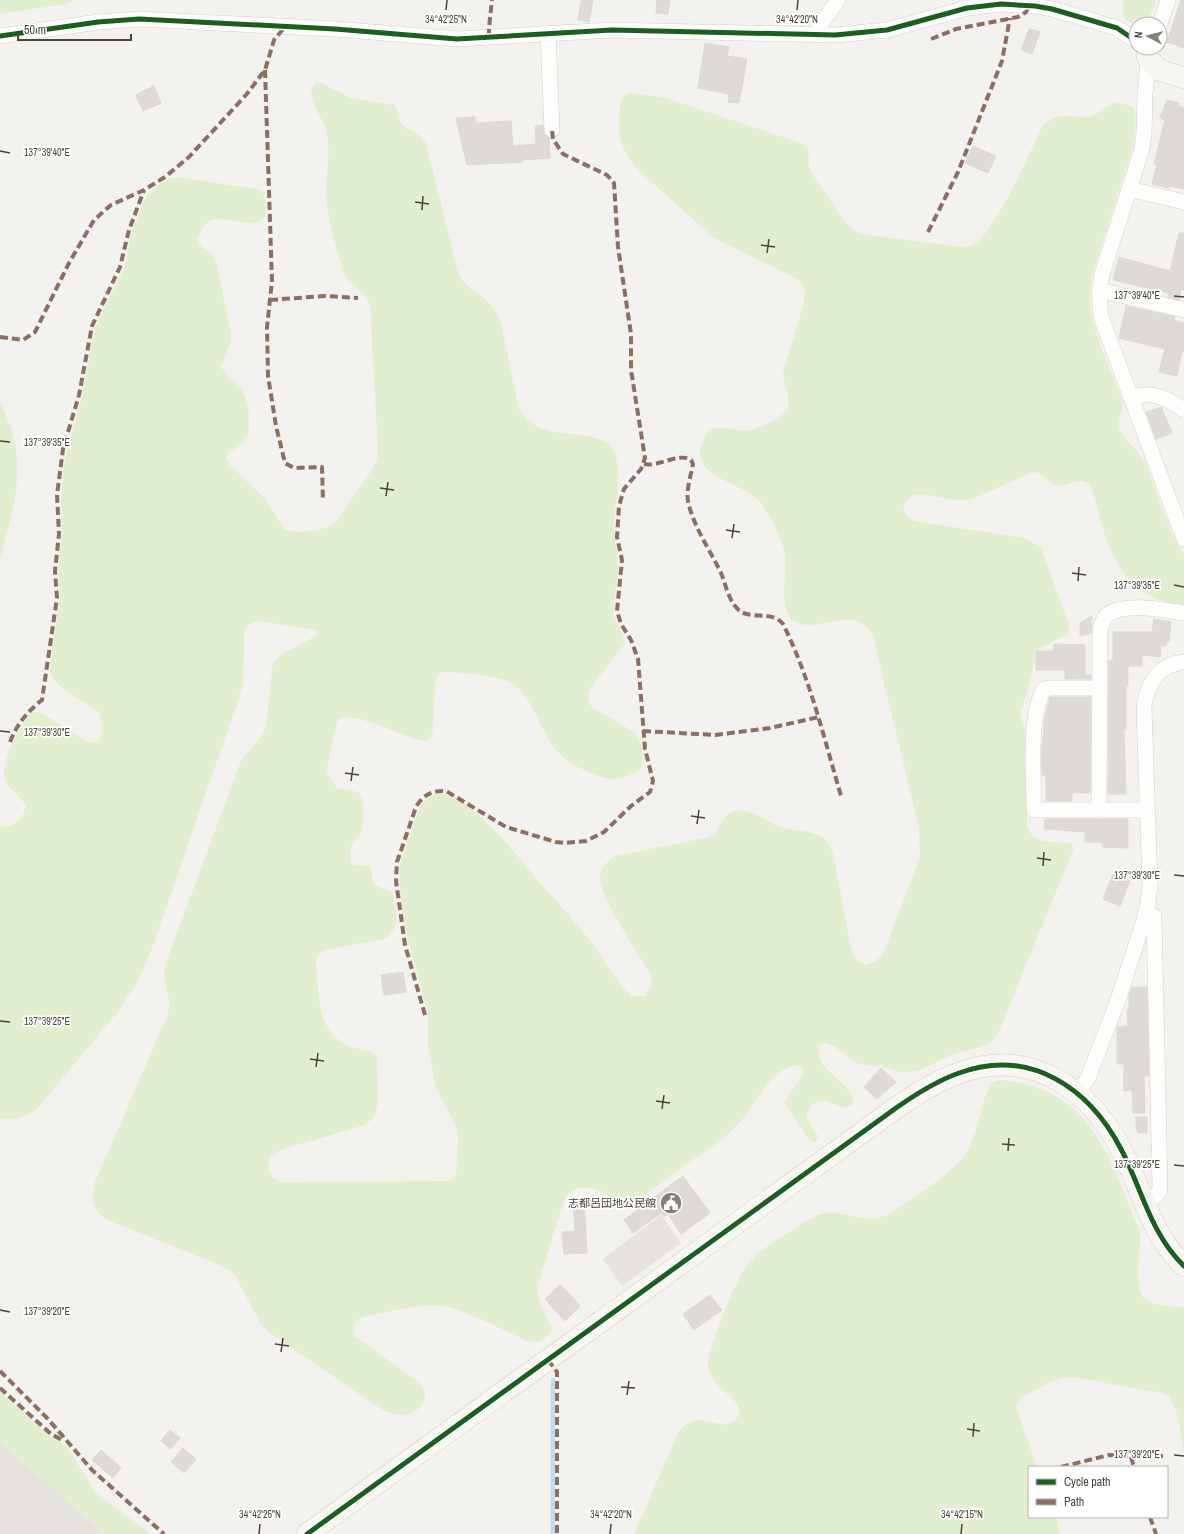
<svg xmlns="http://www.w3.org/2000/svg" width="1184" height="1534" viewBox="0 0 1184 1534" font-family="'Archivo Narrow','Noto Sans JP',sans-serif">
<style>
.industrial{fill:#e6e2de}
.green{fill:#e1eecf}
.parking{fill:#e6e3df}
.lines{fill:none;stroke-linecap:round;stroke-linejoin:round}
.stream{stroke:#c0ddf1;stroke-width:4.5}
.building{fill:#dedbd6;stroke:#dcd9d4}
.street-casing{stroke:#d2d0cb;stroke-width:16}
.secondary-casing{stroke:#d3cfc5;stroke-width:22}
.street{stroke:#fdfdfc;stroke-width:15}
.secondary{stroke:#f7f6f1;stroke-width:21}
.quiet{stroke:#8d6e63;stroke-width:4;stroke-dasharray:8 4;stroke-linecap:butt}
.cycleway-casing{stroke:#fff;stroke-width:8}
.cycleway{stroke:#1b5e20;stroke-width:5}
.ticks{fill:none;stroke:#4b4439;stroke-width:1.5}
.labels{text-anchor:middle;stroke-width:3.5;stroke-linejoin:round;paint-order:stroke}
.poi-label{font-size:11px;fill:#4b4439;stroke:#fff;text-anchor:end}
.ticks-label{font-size:10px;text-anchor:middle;fill:#4b4439;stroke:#fff;stroke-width:3.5;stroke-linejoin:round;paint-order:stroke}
</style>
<rect width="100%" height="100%" fill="#f4f2ee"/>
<polygon class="industrial" points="0,1442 94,1524 103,1534 0,1534"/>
<g class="green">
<polygon points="0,0 75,0 66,4 0,14"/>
<path d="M1123 0H1156C1152 14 1150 20 1136 25L1125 20 1122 11Z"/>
<path d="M316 83H321L351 98 394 105C399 111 397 118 401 123 409 133 418 129 426 143L458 272C464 286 476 291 486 300 494 307 498 315 501 324L519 409C536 441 577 428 606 442 627 454 615 503 614 523 613 537 618 549 618 562 619 579 613 597 614 614 616 625 625 633 624 645L590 689C587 697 587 702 593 708L634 732C641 739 647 760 640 769 637 773 631 774 627 776 614 782 604 779 592 773 582 769 571 765 563 757 541 738 537 702 513 684 501 675 458 672 442 672L437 676 435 682 433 731 431 737 426 741C406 739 354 710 338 719L326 772 337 788C344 790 353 789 359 793 365 797 364 828 360 835 358 839 354 839 352 844 350 849 350 857 351 863L354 865 370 866 374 885 392 892C398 908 401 930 384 939L325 950C318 953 316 956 316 963 320 997 315 1028 348 1046 357 1050 369 1049 377 1056L378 1103 374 1117 365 1125 280 1150 270 1158 268 1168 272 1177 282 1182 448 1181 456 1175 458 1137 456 1126 435 1085 428 1043V1014L409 944 403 918 399 881 400 863 419 809C424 799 433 791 446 795 478 804 520 860 542 885 558 903 574 920 588 938 603 957 614 980 632 996H645L651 986 650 973C638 954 600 897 600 878 600 867 607 862 615 856L709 837C719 832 721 817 732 812 750 804 767 824 784 828 795 831 809 830 820 836 827 839 830 845 833 852L851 949 856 959 865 965 875 962 883 954 920 857 919 828 873 637C857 601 815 636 794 621 778 610 787 572 785 554 782 538 772 521 764 507 750 481 683 480 704 438 714 419 736 434 751 430 764 427 779 418 788 409 791 397 783 386 783 373L804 302C806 291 805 286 797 279L714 238 639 171C619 150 613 123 624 96L628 93H634L666 98 804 144 808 147 809 166 811 172 845 222 854 231 868 235 962 247C965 246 968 247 971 246 993 238 1031 150 1042 127 1059 107 1076 123 1096 114 1103 111 1108 104 1115 103 1122 102 1127 105 1133 107L1136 117 1133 147 1093 272C1091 283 1089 294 1090 306 1094 336 1111 370 1122 399 1124 409 1118 417 1119 427 1120 437 1138 450 1145 461L1171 532 1184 555V606C1118 597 1107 546 1093 491 1085 472 1071 486 1056 486L1037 472 1030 473 975 498C969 500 963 501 956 500 937 499 907 483 903 510L907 517 914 521 1024 538 1041 547 1069 625 1068 634 1035 651 1033 671 1020 715 1027 732V826C1033 845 1051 841 1067 843L1071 844 1074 848 999 1031 991 1042 977 1048 953 1054 920 1070 904 1073 884 1067 858 1064 834 1046 826 1043 819 1046C814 1073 854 1081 853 1104 839 1115 827 1091 811 1106 808 1110 806 1113 807 1118L818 1136 816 1142 810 1141 785 1104C786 1091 809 1079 801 1066 776 1061 755 1104 741 1121 727 1137 709 1149 691 1161 671 1176 650 1191 630 1206L622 1209C615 1204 612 1198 605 1194 591 1184 573 1185 564 1200L538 1285C535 1305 548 1312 552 1330 545 1340 539 1344 527 1341 504 1331 465 1309 442 1306 418 1303 386 1313 362 1317L356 1321 353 1328 355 1336 418 1382C420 1384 423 1387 424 1390 429 1401 416 1414 406 1415 398 1416 391 1413 384 1411L271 1334 260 1323 235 1275 222 1266 107 1220C91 1208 91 1201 95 1182L167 1016 170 1006 164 975 166 962 241 761 263 734 266 725 273 663 282 654 314 637 317 634V630L258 621 251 623 246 628 244 636 243 683 238 701 150 954 135 986 116 1014 37 1109C25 1117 15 1122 0 1118V827C14 827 23 820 26 806 21 796 9 790 5 780 0 763 21 723 33 712H39L43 714 88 742C106 746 102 724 100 713L61 687 54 680 50 672 53 643 60 598 58 571 62 534 61 495 65 458 82 396 93 337 99 318 124 268 132 231 144 200 154 188 170 178 177 177 256 189 263 192C278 246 229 211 209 221 204 224 199 233 198 239 199 249 212 250 216 260L231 333V342L221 366C225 375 232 379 239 386 250 397 250 422 248 437L228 454 226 457 228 463 265 499 285 530C302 533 322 532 336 522L373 468 377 459 378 449 370 305C364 290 350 286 343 272 337 248 328 222 326 197 325 175 332 151 326 130 323 116 302 96 316 83Z"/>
<path d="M0 403C4 408 6 416 9 423 27 468 12 515 0 560Z"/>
<path d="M1000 1080C1074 1087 1101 1131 1125 1195 1129 1208 1138 1221 1140 1235 1141 1251 1132 1289 1146 1299 1155 1307 1173 1306 1184 1307V1452C1180 1433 1180 1408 1166 1394L1078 1378H1063L1049 1382 1021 1398 1016 1406 1037 1467H1029V1517H1056L1060 1534H634L679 1431C702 1403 725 1442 740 1413 736 1391 710 1392 708 1361 714 1337 732 1287 746 1267 758 1250 776 1240 794 1229 803 1223 815 1214 827 1213 852 1211 862 1226 889 1214 909 1200 958 1171 968 1150 979 1129 980 1104 991 1083Z"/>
<polygon points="0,1392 45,1432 67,1447 96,1493 151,1534 103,1534 94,1524 0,1442"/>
</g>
<polygon class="parking" points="661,1215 681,1243 622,1286 603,1259"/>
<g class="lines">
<polyline class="stream" points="553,1534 553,1380"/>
</g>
<g class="building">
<polygon points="581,0 593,0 589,22 578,20"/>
<polygon points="657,0 670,0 668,14 656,13"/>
<polygon points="1181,0 1184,0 1184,48 1167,42"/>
<polygon points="1029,29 1040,32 1032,54 1021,50"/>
<polygon points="705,43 729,47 727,56 747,59 739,103 728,102 729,94 698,88"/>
<polygon points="154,86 161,103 143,111 136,95"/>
<polygon points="1167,100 1179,103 1178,106 1184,108 1184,189 1169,186 1169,188 1152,184 1157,165 1154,164 1165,120 1160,118"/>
<polygon points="475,117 475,123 511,121 513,146 536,144 535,126 543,125 544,134 549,138 550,158 522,160 523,162 467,165 456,118"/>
<polygon points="973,146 996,156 988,173 965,163"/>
<polygon points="1179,233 1184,233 1184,290 1181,289 1179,300 1168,297 1169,293 1113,280 1119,257 1170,271"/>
<polygon points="1126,306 1175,317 1174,320 1184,323 1184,352 1182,351 1177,376 1159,372 1165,349 1119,338"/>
<polygon points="1161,407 1172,433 1156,439 1146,412"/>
<polygon points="1092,616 1091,633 1080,636 1080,623"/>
<polygon points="1154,619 1171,622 1169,642 1167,641 1166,646 1161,646 1160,657 1142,655 1142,666 1128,666 1128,686 1126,686 1126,729 1124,729 1126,794 1108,794 1109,676 1109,661 1113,661 1113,632 1152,632"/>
<polygon points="1054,644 1085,645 1085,675 1091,675 1091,679 1065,679 1065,670 1036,670 1036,651 1054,651"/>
<polygon points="1050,697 1091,697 1090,793 1072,793 1072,801 1046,801 1046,775 1042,775 1042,748 1045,717"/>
<polygon points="1045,819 1128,819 1128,848 1102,847 1102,842 1085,842 1085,832 1044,829"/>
<polygon points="1113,874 1130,881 1120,906 1103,899"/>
<polygon points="403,972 406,992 384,995 381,975"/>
<polygon points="1132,987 1147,987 1149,1076 1144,1076 1145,1113 1133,1113 1132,1090 1124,1091 1124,1064 1117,1064 1117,1027 1128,1026 1127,1010 1129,1010 1129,996"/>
<polygon points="881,1068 896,1082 877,1099 864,1087"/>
<polygon points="1136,1117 1147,1117 1147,1132 1138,1133 1136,1128"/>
<polygon points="683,1176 710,1213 681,1234 668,1214 664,1217 661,1213 633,1233 624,1220"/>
<polygon points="584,1201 587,1253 564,1254 562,1232 575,1231 573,1202"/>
<polygon points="560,1284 580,1306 565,1321 545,1299"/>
<polygon points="710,1295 722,1310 694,1330 683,1314"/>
<polygon points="170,1430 180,1438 170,1449 161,1441"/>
<polygon points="183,1448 196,1459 184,1473 171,1462"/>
<polygon points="101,1450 121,1468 113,1478 92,1460"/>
</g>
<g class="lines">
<g class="street-casing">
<g id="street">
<polyline points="1160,24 1168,0"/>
<polyline points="548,33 552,130"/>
<polyline points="818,35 820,25 838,0"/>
<polyline points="0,36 98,22 139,19 335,29 457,39 612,30 835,35 887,30 967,8 1001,4 1035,6 1052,9 1117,28 1136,41"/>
<path d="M1149 52 1145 94 1144 133 1142 149 1102 274C1099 289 1099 302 1101 317L1184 539"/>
<polyline points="1129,189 1184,202"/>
<polyline points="1099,290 1184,310"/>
<path d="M1131 398C1153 390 1166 398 1184 410"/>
<path d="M1100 688H1050L1044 689C1028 717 1034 777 1034 810H1147"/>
<path d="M1099 810 1100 632C1101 626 1102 620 1107 615 1124 602 1165 610 1184 613"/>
<path d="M1078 1092 1088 1078 1118 1000 1144 920 1148 903 1150 886 1144 707C1147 684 1159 664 1184 662"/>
<path d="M1143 1202C1152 1198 1159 1197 1160 1187L1154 916 1146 914"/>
</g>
</g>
<g class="secondary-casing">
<g id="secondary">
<polyline points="1147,57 1159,70 1184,78"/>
<path d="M307 1534 896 1108C916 1094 936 1081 959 1073 1030 1047 1089 1088 1121 1149 1142 1189 1150 1233 1184 1266"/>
</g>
</g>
<use href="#street" class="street"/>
<use href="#secondary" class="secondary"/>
<g class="quiet">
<polyline points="489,37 489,28 492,0"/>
<polyline points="931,39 956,29 1018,17 1026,12 1030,5"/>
<polyline points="265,70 272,281 267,327 268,376 276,426 285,463 294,468 322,467 323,501"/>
<polyline points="928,232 958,172 1002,61 1010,18"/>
<polyline points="270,300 324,296 358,298"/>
<polyline points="0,337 23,340 35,332 69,263 94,220 111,205 144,190 165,177 189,157 246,95 265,70 274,40 284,28"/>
<path d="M644 464C659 467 680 452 691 460L693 464C691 475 686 490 688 501 693 526 710 550 721 573 726 585 729 603 740 611 753 620 772 610 783 624 810 678 824 738 841 796"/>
<polyline points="643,731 715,735 770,728 819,717"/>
<path d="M10 742C17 724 27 712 42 700L57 598 55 571 59 534 57 495 63 449 79 395 92 326 120 267 129 230 144 190"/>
<path d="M425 1015 405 945 396 881 397 862 416 807C423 795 432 790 446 791L506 827 556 842 565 843 586 841 604 832 631 806 650 792 653 781 645 749 638 659 631 640 621 624 617 611 622 560 617 537 619 506 624 489 641 469 645 458 631 370V334L618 247 614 183 607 175 563 154 553 139 552 130"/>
<polyline points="548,1360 557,1372 557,1534"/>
<polyline points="0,1371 48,1419 92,1470 164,1534"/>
<polyline points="0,1388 51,1434 64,1441"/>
<polyline points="1131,1457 1134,1467"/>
<polyline points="1061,1467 1109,1455 1131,1457 1163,1456"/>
<polyline points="1150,1517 1156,1534"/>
</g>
<g class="cycleway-casing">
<g id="cycleway">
<polyline points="0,36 98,22 139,19 335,29 457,39 612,30 835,35 887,30 967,8 1001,4 1035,6 1052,9 1117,28 1136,41"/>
<path d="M307 1534 896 1108C916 1094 936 1081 959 1073 1030 1047 1089 1088 1121 1149 1142 1189 1150 1233 1184 1266"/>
</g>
</g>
<use href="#cycleway" class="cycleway"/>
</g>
<path class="ticks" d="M446 10 447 0M797 10 798 0M0 151 10 153M415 202 429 204M422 210 423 196M761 245 775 247M767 253 769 239M1174 296 1184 297M0 441 10 442M380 488 394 490M386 496 388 482M726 530 740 532M732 538 734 524M1072 573 1086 575M1078 581 1079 567M1174 585 1184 587M0 731 10 732M345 773 359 775M351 781 353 767M691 816 705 818M697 824 699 810M1037 858 1051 860M1043 866 1044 852M1174 875 1184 876M0 1021 10 1022M310 1059 324 1061M316 1067 318 1053M656 1101 670 1103M662 1109 664 1095M1002 1144 1015 1145M1008 1151 1009 1138M1174 1165 1184 1166M0 1310 10 1312M275 1344 289 1346M281 1352 283 1338M621 1387 635 1388M627 1395 629 1381M967 1429 980 1431M973 1437 974 1423M1174 1455 1184 1456M259 1534 260 1524M610 1534 611 1524M961 1534 962 1524"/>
<defs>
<g id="civic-disc" transform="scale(1.15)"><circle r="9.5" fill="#868178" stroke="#fff"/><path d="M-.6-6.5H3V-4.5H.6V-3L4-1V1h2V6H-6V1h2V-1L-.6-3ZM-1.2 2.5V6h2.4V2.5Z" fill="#fff"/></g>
</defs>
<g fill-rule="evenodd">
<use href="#civic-disc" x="671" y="1203"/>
</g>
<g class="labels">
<g class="poi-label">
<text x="656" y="1207">志都呂団地公民館</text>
</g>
</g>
<g class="ticks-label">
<text x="446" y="23">34°42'25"N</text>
<text x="797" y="23">34°42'20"N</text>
<text x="47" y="156">137°39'40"E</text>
<text x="1137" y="299">137°39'40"E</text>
<text x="47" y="446">137°39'35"E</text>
<text x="1137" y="589">137°39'35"E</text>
<text x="47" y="736">137°39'30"E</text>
<text x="1137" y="879">137°39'30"E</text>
<text x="47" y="1025">137°39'25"E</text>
<text x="1137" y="1168">137°39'25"E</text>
<text x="47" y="1315">137°39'20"E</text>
<text x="1137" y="1458">137°39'20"E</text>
<text x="260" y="1518">34°42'25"N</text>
<text x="611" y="1518">34°42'20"N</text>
<text x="962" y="1518">34°42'15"N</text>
</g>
<rect x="1028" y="1466" width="140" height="52" fill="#ffffff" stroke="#b7b4b0"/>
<rect x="1036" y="1479" width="20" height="6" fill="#1b5e20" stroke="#b7b4b0"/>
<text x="1064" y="1486" font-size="12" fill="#4b4439">Cycle path</text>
<rect x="1036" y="1499" width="20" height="6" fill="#8d6e63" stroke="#b7b4b0"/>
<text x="1064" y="1506" font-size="12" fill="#4b4439">Path</text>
<g transform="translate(1148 36) rotate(277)"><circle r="19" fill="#ffffff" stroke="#b7b4b0"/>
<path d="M0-3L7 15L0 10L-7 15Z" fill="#868178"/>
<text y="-6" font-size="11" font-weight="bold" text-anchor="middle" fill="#4b4439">N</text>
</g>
<path d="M18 34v6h113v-6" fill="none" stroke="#4b4439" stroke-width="2"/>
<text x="24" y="34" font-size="12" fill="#4b4439" stroke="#ffffff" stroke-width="3" paint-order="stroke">50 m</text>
</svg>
